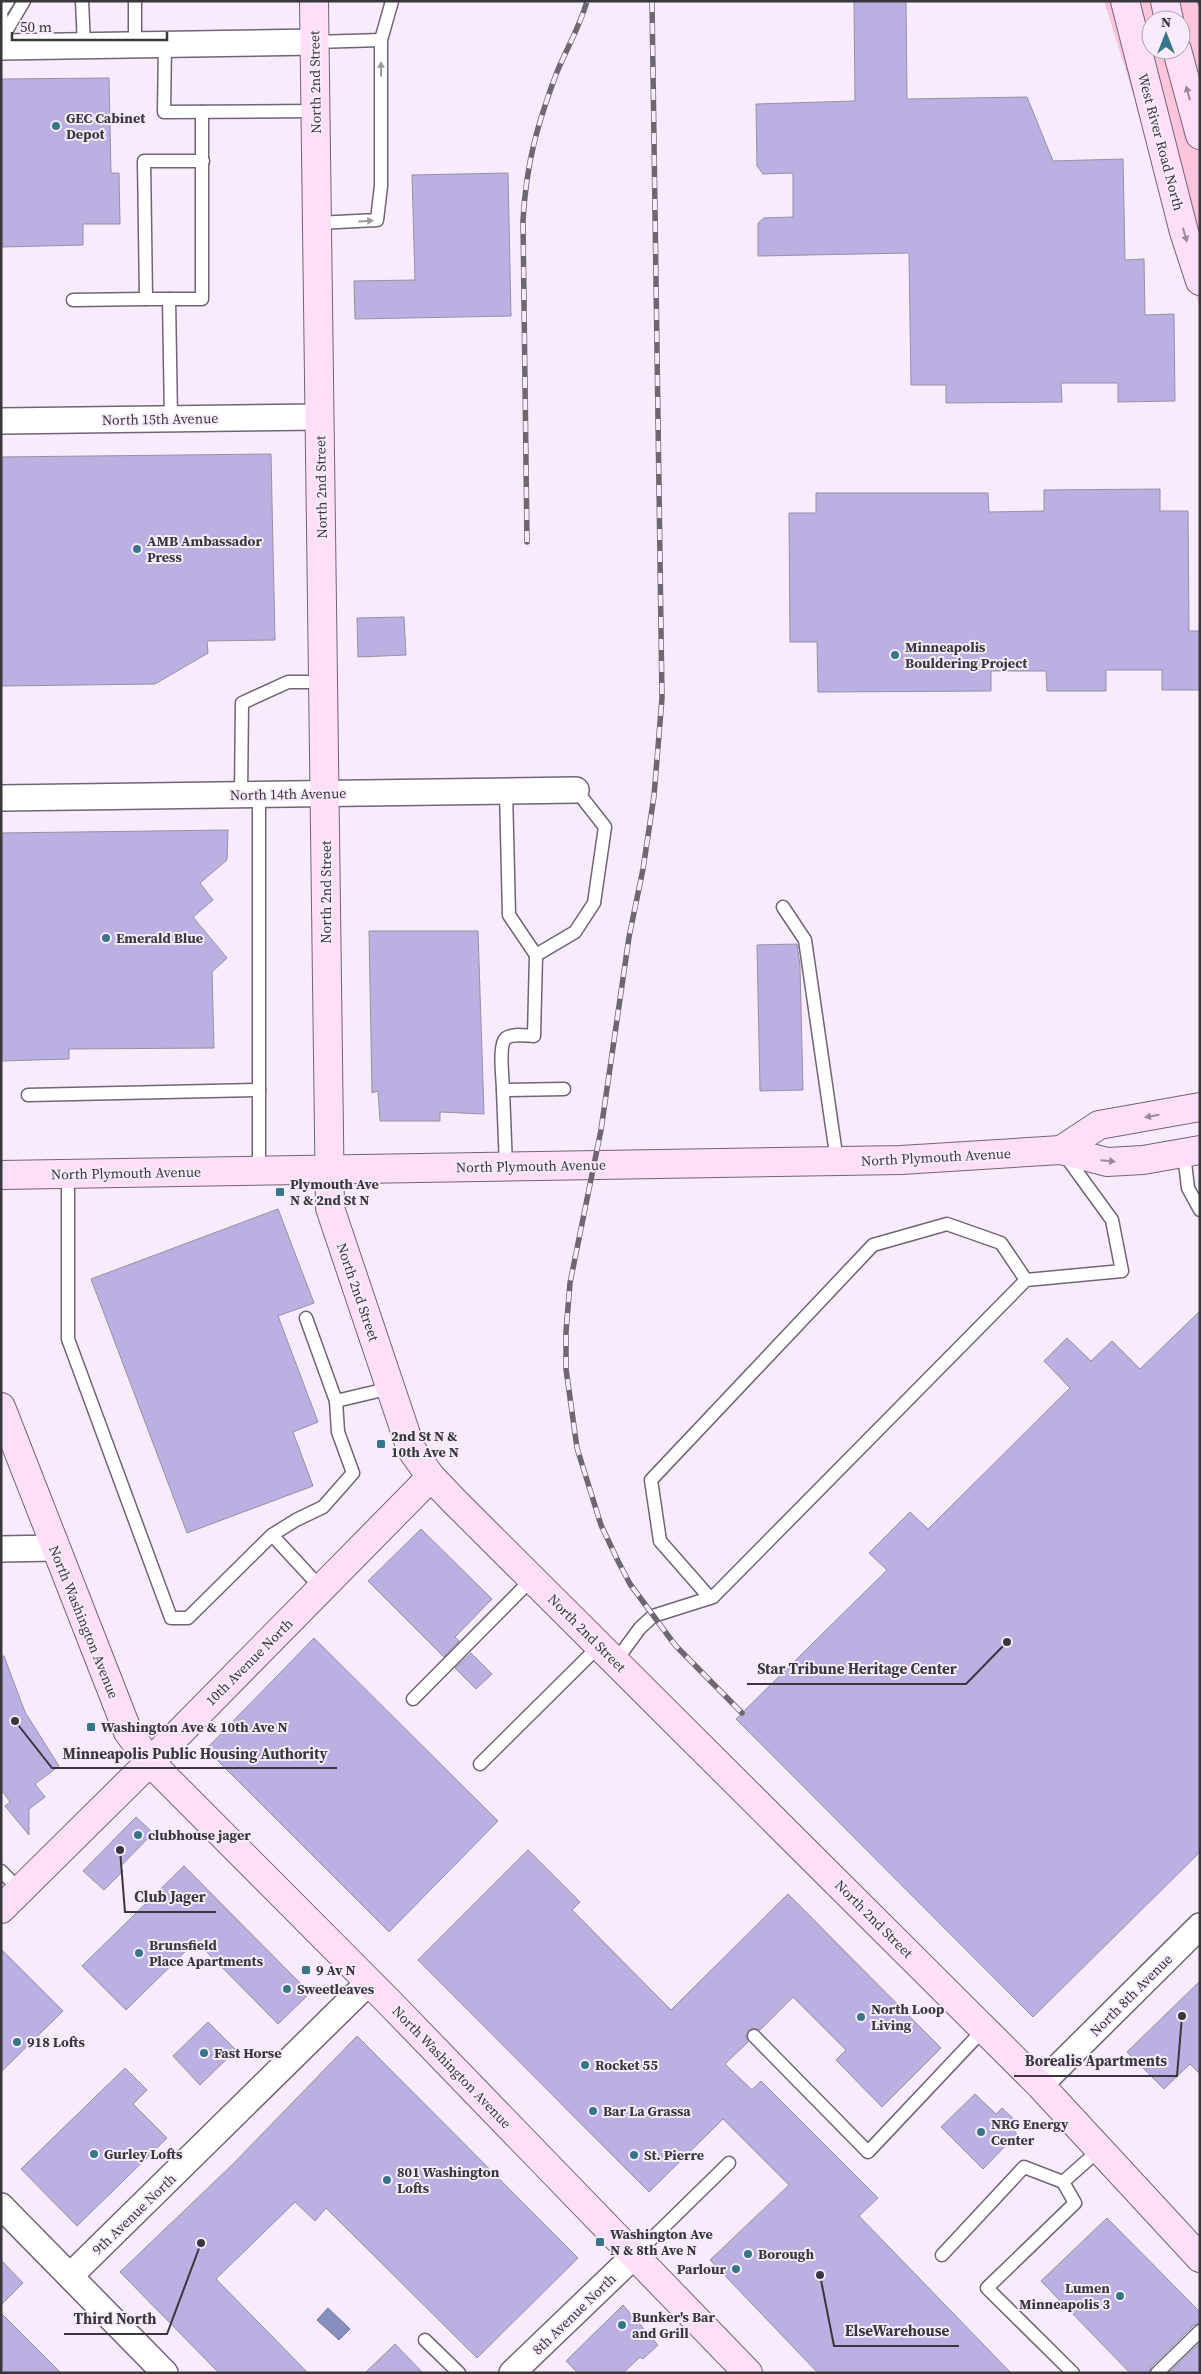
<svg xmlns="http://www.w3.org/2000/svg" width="1201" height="2374" viewBox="0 0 1201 2374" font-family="'Source Serif 4',serif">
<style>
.green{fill:#fdc4db;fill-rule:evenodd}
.water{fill:#878fbf;stroke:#707498}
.building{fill:#bcafe2;stroke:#9591a3}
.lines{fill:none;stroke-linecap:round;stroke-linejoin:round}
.lane-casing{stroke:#706575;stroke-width:15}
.street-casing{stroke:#706575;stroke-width:28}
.secondary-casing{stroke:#706575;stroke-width:30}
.path{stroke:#9a929e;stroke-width:3;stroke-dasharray:5 2.5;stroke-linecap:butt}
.lane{stroke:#fff;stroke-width:12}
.street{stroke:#fff;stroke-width:25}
.secondary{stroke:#fedef8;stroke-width:28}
.rail-casing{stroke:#6e6771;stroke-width:5.5}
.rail{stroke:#f7ebfd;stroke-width:4;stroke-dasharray:11;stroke-linecap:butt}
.oneway{fill:#9c9a9e}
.oneway2{fill:#9c8a9a}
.poi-dot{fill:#36768a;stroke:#f7ebfd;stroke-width:2}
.labels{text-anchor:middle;stroke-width:4;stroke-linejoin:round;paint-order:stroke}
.street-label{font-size:14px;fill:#3a363d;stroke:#f7ebfd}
.poi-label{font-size:14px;font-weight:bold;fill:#3a363d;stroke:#f7ebfd;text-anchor:start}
.leader{fill:none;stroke:#3a363d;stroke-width:2}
.callout-dot{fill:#3a363d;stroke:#f7ebfd;stroke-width:2}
.callout-label{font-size:15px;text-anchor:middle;font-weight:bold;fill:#3a363d;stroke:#f7ebfd;stroke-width:4;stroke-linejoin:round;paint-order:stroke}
</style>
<rect width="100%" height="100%" fill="#f7ebfd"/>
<path class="green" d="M1104 1H1200V308ZM1151 20H1181V50H1151Z"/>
<polygon class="water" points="328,2308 350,2329 339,2340 317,2320"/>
<g class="building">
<polygon points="854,1 906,1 907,99 1027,97 1053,161 1123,159 1125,260 1144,259 1145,315 1174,314 1175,401 1118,402 1118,383 1061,383 1062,402 946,403 946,385 911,385 909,253 758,256 758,223 764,218 793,217 793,173 763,174 757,166 756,104 855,101"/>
<polygon points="109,78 111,173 119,173 120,224 83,224 83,245 1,247 1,79"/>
<polygon points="508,173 511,316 355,319 354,281 415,280 412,175"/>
<polygon points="271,454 275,640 207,641 208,653 155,684 1,686 1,457"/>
<polygon points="1160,489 1160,511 1188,511 1189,631 1200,631 1200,690 1162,690 1162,670 1106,670 1106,691 1047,691 1046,671 991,671 991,691 818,692 817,642 790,642 789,513 816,513 816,493 988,493 989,512 1044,511 1044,490"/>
<polygon points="404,617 406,655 358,657 357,618"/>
<polygon points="228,830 227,860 200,883 213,900 193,917 227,958 212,972 214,1048 69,1049 69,1059 1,1061 1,833"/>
<polygon points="369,931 478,931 484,1114 440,1112 440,1121 380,1121 378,1091 372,1093"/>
<polygon points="797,944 800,965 803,1090 760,1091 757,945"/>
<polygon points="278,1209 314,1303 278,1316 318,1422 293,1432 313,1486 187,1533 91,1279"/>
<polygon points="1200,1311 1200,1852 1033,2017 736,1719 887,1570 869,1553 910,1512 928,1529 1070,1388 1044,1361 1067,1338 1091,1361 1112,1341 1140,1369"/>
<polygon points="421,1529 492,1599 455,1637 459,1641 444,1657 368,1581"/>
<polygon points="314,1638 498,1821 389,1932 206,1749"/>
<polygon points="471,1653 492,1674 476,1689 455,1668"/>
<polygon points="1,1656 4,1656 25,1712 59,1766 35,1784 45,1797 29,1809 29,1835 5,1806 10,1802 1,1789"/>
<polygon points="136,1817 153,1833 120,1867 123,1871 104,1890 83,1871"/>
<polygon points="528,1850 580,1902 572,1910 671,2010 788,1894 941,2048 882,2107 836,2060 846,2050 793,1997 760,2030 752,2028 748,2031 746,2038 748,2042 725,2064 752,2090 761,2081 878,2198 859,2216 1011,2373 818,2373 710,2260 789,2185 723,2119 649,2192 418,1960"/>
<polygon points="184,1866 310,1993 278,2024 196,1941 126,2010 82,1966"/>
<polygon points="1,1949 63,2011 1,2072"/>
<polygon points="1200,1981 1200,2074 1190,2064 1164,2089 1127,2052"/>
<polygon points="208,2022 236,2050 200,2085 173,2056"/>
<polygon points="357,2036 578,2258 477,2358 326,2208 315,2221 295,2202 216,2279 308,2373 219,2373 120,2272 233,2164"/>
<polygon points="125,2068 147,2090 133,2104 167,2138 77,2226 21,2169"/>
<polygon points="975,2094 996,2114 1002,2108 1020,2125 1014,2131 1017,2134 983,2169 941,2127"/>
<polygon points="1107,2218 1200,2312 1200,2323 1194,2325 1151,2367 1149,2373 1130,2373 1041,2281"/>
<polygon points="1,2260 23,2283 1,2305"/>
<polygon points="623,2305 658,2345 643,2359 640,2357 623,2373 578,2373 566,2361"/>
<polygon points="1,2313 61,2373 1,2373"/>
<polygon points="1200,2343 1200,2373 1169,2373"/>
<polygon points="395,2344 423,2373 365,2373"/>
</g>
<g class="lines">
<g class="lane-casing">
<g id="lane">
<polyline points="82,1 84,45"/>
<polyline points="135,1 135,44"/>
<polyline points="1,12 8,1"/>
<polyline points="1,14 5,36"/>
<polyline points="5,33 24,1"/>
<polyline points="315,42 381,40"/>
<polyline points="165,44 164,112 315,111"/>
<polyline points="317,223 377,220 381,186 381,40 392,1"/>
<polyline points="169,299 146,299 144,161 203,161"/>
<polyline points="73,300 146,299"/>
<polyline points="171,419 169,299 202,299 202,112"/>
<polyline points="506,791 509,915 536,955 575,932 594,903 605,827 576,790"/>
<polyline points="241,795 242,703 288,682 324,682"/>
<polyline points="259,795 259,1171"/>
<polyline points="783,907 805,940 837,1161"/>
<path d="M503 1090C503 1079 498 1045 506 1038 513 1033 526 1036 534 1036L536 955"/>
<polyline points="28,1095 259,1090"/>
<polyline points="1184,1154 1188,1188 1200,1210"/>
<polyline points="506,1167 503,1090 564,1089"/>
<polyline points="68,1174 68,1339 171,1618 188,1618 272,1535 296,1520 323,1507 353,1473 338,1432 336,1401 391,1388"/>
<polyline points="306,1318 336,1401"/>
<polyline points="272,1535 321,1588"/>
<polyline points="710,1598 660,1541 651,1480 873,1245 947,1224 1001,1243 1026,1280"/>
<polyline points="615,1662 640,1628 653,1616 713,1597 1026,1280 1122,1271 1112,1220 1064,1154"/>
<polyline points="413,1699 532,1579"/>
<polyline points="480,1764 599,1646"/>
<polyline points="1,1871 20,1890"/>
<polyline points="754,2036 868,2152 984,2029"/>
<polyline points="636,2254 729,2163"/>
<polyline points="942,2255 1024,2167 1063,2182"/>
<polyline points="425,2340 459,2373"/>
<polyline points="1073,2373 987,2288 1075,2203 1063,2182 1099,2150"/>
<polyline points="1157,2373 1200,2331"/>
</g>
</g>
<g class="street-casing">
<g id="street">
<polyline points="1,47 315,42"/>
<polyline points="1,421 320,417"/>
<polyline points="1,798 576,790"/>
<polyline points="1,1549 55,1548"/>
<polyline points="1040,2085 1200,1926"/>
<polyline points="1,2206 165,2373"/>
<polyline points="70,2276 369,1982"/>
<polyline points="512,2373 636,2254"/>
</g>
</g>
<g class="secondary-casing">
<g id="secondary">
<polyline points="314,1 330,1208 411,1449 431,1477 456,1503 1040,2085 1200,2258"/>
<polyline points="1125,1 1184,232 1200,281"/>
<polyline points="1165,1 1169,20"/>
<polyline points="1177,50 1200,135"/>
<polyline points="1061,1150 1099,1125 1200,1107"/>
<polyline points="1,1175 901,1160 1061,1150 1107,1162 1143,1160 1200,1150"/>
<polyline points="1,1407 128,1732 150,1762 388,2001 748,2373"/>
<polyline points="1,1909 180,1732 431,1477"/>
</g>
</g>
<polyline class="path" points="1198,1 1200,7"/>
<use href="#lane" class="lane"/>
<use href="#street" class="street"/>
<use href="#secondary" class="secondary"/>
<g class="rail-casing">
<g id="rail">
<polyline points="652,1 662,698 654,796 643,869 629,937 601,1130 570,1283 566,1332 566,1369 577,1448 601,1525 618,1561 630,1584 675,1645 742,1713"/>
<path d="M527 542 523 221C526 164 537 125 557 72 567 48 580 26 587 1"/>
</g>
</g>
<use href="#rail" class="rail"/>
</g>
<defs><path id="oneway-solid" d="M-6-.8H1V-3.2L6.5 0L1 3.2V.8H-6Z" transform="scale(1.25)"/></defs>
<g class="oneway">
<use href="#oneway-solid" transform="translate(381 69) rotate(-90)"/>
<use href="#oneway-solid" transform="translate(366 221) rotate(-3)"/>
</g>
<g class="oneway2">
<use href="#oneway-solid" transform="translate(1188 93) rotate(-105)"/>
<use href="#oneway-solid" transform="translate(1185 235) rotate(74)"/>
<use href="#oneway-solid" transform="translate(1152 1116) rotate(170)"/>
<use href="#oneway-solid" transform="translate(1108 1161) rotate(5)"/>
</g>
<g class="poi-dot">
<circle cx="56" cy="126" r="5"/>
<circle cx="137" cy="549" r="5"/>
<circle cx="895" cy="655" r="5"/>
<circle cx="106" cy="938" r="5"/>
<rect x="275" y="1187" width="10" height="10" rx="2.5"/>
<rect x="376" y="1439" width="10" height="10" rx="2.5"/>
<rect x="86" y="1722" width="10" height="10" rx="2.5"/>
<circle cx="138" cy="1835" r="5"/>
<circle cx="139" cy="1953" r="5"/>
<rect x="301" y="1965" width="10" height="10" rx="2.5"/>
<circle cx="287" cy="1989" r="5"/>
<circle cx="861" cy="2017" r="5"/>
<circle cx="17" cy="2042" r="5"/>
<circle cx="204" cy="2053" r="5"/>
<circle cx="585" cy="2065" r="5"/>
<circle cx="593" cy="2111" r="5"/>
<circle cx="981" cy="2132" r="5"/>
<circle cx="94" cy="2154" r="5"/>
<circle cx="634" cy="2155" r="5"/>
<circle cx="387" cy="2180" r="5"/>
<rect x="595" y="2237" width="10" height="10" rx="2.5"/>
<circle cx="748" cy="2254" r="5"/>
<circle cx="736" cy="2269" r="5"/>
<circle cx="1120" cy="2296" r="5"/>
<circle cx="622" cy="2325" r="5"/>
</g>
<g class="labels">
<g class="street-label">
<text transform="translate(315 82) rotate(-91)" y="5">North 2nd Street</text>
<text transform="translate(1161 142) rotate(75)" y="5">West River Road North</text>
<text transform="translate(160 419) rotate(-1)" y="5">North 15th Avenue</text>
<text transform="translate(321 487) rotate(-91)" y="5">North 2nd Street</text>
<text transform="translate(288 794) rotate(-1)" y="5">North 14th Avenue</text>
<text transform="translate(326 892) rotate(-90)" y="5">North 2nd Street</text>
<text transform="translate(936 1157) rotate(-3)" y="5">North Plymouth Avenue</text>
<text transform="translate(531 1166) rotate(-1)" y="5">North Plymouth Avenue</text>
<text transform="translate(126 1173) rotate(-1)" y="5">North Plymouth Avenue</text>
<text transform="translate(358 1292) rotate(71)" y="5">North 2nd Street</text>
<text transform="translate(84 1622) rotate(68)" y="5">North Washington Avenue</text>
<text transform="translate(587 1633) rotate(45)" y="5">North 2nd Street</text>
<text transform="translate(249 1662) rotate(-45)" y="5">10th Avenue North</text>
<text transform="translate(874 1919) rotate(45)" y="5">North 2nd Street</text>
<text transform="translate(1131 1995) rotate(-45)" y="5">North 8th Avenue</text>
<text transform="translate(452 2067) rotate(46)" y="5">North Washington Avenue</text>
<text transform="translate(134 2214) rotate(-44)" y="5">9th Avenue North</text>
<text transform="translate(574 2314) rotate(-44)" y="5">8th Avenue North</text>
</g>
<g class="poi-label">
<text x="66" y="123">GEC Cabinet<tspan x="66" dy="16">Depot</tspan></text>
<text x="147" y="546">AMB Ambassador<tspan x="147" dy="16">Press</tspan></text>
<text x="905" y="652">Minneapolis<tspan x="905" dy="16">Bouldering Project</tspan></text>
<text x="116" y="943">Emerald Blue</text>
<text x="290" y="1189">Plymouth Ave<tspan x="290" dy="16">N &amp; 2nd St N</tspan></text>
<text x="391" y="1441">2nd St N &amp;<tspan x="391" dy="16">10th Ave N</tspan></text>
<text x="101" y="1732">Washington Ave &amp; 10th Ave N</text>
<text x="148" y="1840">clubhouse jager</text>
<text x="149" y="1950">Brunsfield<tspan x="149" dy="16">Place Apartments</tspan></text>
<text x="316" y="1975">9 Av N</text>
<text x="297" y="1994">Sweetleaves</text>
<text x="871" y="2014">North Loop<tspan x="871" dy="16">Living</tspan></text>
<text x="27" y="2047">918 Lofts</text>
<text x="214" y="2058">Fast Horse</text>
<text x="595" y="2070">Rocket 55</text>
<text x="603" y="2116">Bar La Grassa</text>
<text x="991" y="2129">NRG Energy<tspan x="991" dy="16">Center</tspan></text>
<text x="104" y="2159">Gurley Lofts</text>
<text x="644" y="2160">St. Pierre</text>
<text x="397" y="2177">801 Washington<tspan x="397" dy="16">Lofts</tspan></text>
<text x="610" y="2239">Washington Ave<tspan x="610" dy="16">N &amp; 8th Ave N</tspan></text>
<text x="758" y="2259">Borough</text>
<text x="726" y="2274" text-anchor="end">Parlour</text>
<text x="1110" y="2293" text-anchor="end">Lumen<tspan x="1110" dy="16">Minneapolis 3</tspan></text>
<text x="632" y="2322">Bunker's Bar<tspan x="632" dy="16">and Grill</tspan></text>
</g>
</g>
<path class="leader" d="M1007 1642L966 1684H747M15 1721L52 1768H337M120 1850L125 1912H216M1182 2016L1177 2076H1014M201 2243L167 2334H64M820 2275L834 2346H959"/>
<g class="callout-dot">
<circle cx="1007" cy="1642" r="5"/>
<circle cx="15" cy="1721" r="5"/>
<circle cx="120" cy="1850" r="5"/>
<circle cx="1182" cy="2016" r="5"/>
<circle cx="201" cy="2243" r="5"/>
<circle cx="820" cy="2275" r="5"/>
</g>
<g class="callout-label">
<text x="857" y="1674">Star Tribune Heritage Center</text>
<text x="195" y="1759">Minneapolis Public Housing Authority</text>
<text x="170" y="1902">Club Jager</text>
<text x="1096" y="2066">Borealis Apartments</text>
<text x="115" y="2324">Third North</text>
<text x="897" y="2336">ElseWarehouse</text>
</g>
<rect width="1201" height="2374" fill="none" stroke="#3a363d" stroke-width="5"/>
<g transform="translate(1166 35)"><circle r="24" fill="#f7ebfd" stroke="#aba3b0"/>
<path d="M0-4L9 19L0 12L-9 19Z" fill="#36768a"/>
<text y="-8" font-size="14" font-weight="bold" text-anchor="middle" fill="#3a363d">N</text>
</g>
<path d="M12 32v8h155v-8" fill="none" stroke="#3a363d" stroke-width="2.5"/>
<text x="20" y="32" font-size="15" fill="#3a363d" stroke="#f7ebfd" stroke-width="4" paint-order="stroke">50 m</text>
</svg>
